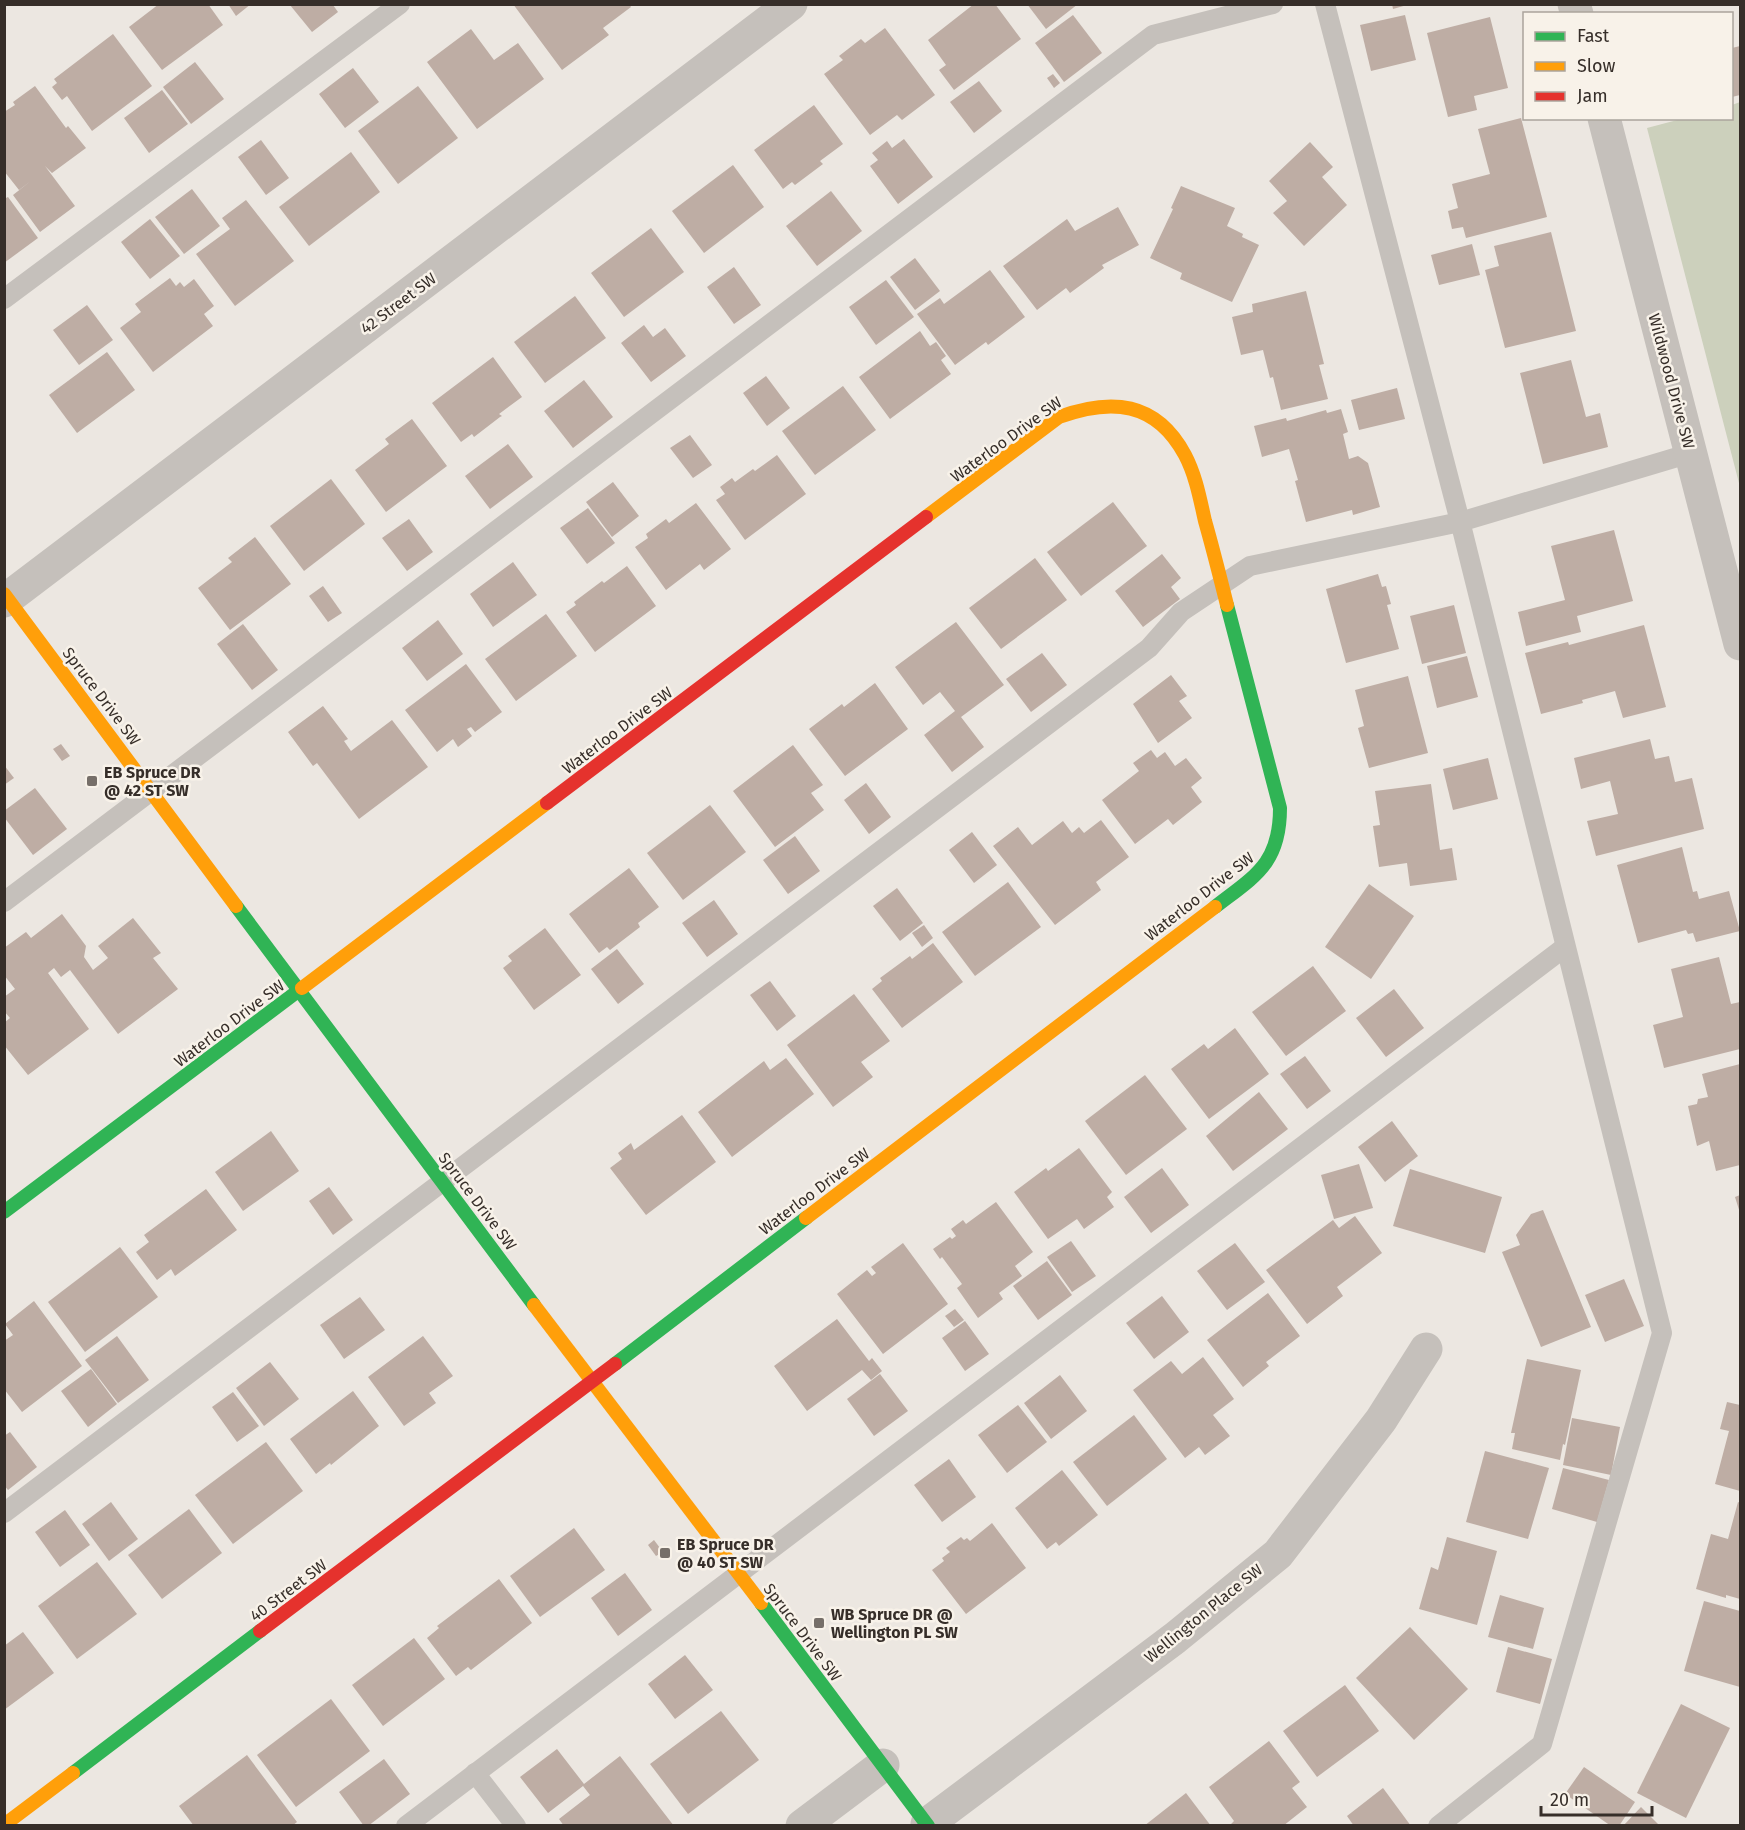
<svg xmlns="http://www.w3.org/2000/svg" width="1745" height="1830" viewBox="0 0 1745 1830" font-family="'Fira Sans',sans-serif">
<style>
.green{fill:#ccd0bc}
.building{fill:#beada4}
.lines{fill:none;stroke-linecap:round;stroke-linejoin:round}
.lane{stroke:#c5c0bb;stroke-width:20}
.street{stroke:#c5c0bb;stroke-width:33}
.fast{stroke:#30b455;stroke-width:14}
.slow{stroke:#ff9f0a;stroke-width:14}
.jam{stroke:#e5322d;stroke-width:14}
.poi-dot{fill:#766f69;stroke:#f8f2e9;stroke-width:2}
.labels{text-anchor:middle;stroke-width:5;stroke-linejoin:round;paint-order:stroke}
.street-label{font-size:16px;fill:#362e29;stroke:#f8f2e9}
.poi-label{font-size:16px;font-weight:bold;fill:#362e29;stroke:#f8f2e9;text-anchor:start}
</style>
<rect width="100%" height="100%" fill="#ece7e1"/>
<polygon class="green" points="1740,102 1740,487 1647,128 1681,119 1732,118 1732,105"/>
<g class="building">
<polygon points="159,4 208,4 223,25 162,70 129,27"/>
<polygon points="228,4 251,4 236,16"/>
<polygon points="513,4 629,4 631,7 603,28 609,35 562,70"/>
<polygon points="974,4 995,4 1021,39 954,90 939,70 946,65 928,40"/>
<polygon points="1027,4 1078,4 1046,29"/>
<polygon points="1392,4 1407,4 1407,5 1393,9"/>
<polygon points="290,5 333,5 338,12 312,32"/>
<polygon points="1073,15 1102,53 1064,82 1035,43"/>
<polygon points="1405,15 1416,60 1371,71 1360,25"/>
<polygon points="1490,17 1508,88 1474,96 1477,110 1448,117 1427,33"/>
<polygon points="885,28 935,95 902,120 897,115 870,135 824,74 843,60 839,56 861,39 865,43"/>
<polygon points="471,29 494,60 518,43 544,79 477,129 427,62"/>
<polygon points="113,34 152,86 92,131 67,96 62,100 52,87 57,83 54,79"/>
<polygon points="1740,46 1740,95 1732,97 1732,48"/>
<polygon points="195,62 224,99 191,124 163,87"/>
<polygon points="353,68 379,102 345,128 319,94"/>
<polygon points="1053,74 1060,83 1054,88 1047,78"/>
<polygon points="979,81 1002,111 974,133 950,102"/>
<polygon points="35,86 66,128 68,126 86,148 52,173 45,166 75,206 40,232 13,195 32,180 19,190 4,171 4,112 15,105 13,102"/>
<polygon points="418,86 458,138 398,184 358,131"/>
<polygon points="162,90 188,124 149,153 124,118"/>
<polygon points="814,105 843,144 820,161 823,164 795,185 792,182 783,189 754,150"/>
<polygon points="1521,118 1547,217 1466,238 1463,227 1452,229 1448,211 1458,208 1452,184 1490,174 1478,129"/>
<polygon points="904,139 933,177 898,204 870,166 878,160 872,153 887,141 892,148"/>
<polygon points="261,140 289,178 266,195 238,157"/>
<polygon points="1310,142 1333,167 1322,177 1347,205 1304,246 1273,213 1287,201 1269,181"/>
<polygon points="351,152 380,192 309,246 279,207"/>
<polygon points="733,165 764,207 704,253 672,211"/>
<polygon points="1181,186 1235,208 1227,226 1243,234 1242,237 1259,245 1232,302 1180,279 1182,273 1150,258 1173,209 1171,208"/>
<polygon points="192,189 220,226 184,254 155,217"/>
<polygon points="831,191 862,231 817,266 786,226"/>
<polygon points="8,197 38,238 4,263 4,199"/>
<polygon points="246,200 294,261 235,306 196,254 230,229 222,218"/>
<polygon points="1118,207 1139,245 1102,265 1104,268 1070,293 1066,288 1037,310 1003,266 1067,219 1075,231"/>
<polygon points="150,219 180,256 150,279 121,242"/>
<polygon points="651,228 684,272 624,317 591,273"/>
<polygon points="1551,232 1576,331 1505,348 1485,270 1499,266 1494,246"/>
<polygon points="1472,244 1480,275 1439,285 1431,255"/>
<polygon points="915,258 940,291 915,310 890,277"/>
<polygon points="734,267 761,305 734,324 707,287"/>
<polygon points="990,270 1025,317 988,345 986,342 955,365 917,314 940,298 944,304"/>
<polygon points="170,278 176,286 180,282 184,287 194,279 214,306 204,314 213,326 153,372 120,328 141,312 135,304"/>
<polygon points="886,280 914,317 876,345 849,307"/>
<polygon points="1306,291 1324,364 1319,365 1328,399 1281,410 1273,377 1270,378 1263,350 1241,355 1232,317 1253,312 1252,304"/>
<polygon points="575,296 606,338 545,383 514,342"/>
<polygon points="87,305 113,340 79,365 53,330"/>
<polygon points="644,325 653,337 665,328 686,356 651,382 621,343"/>
<polygon points="920,331 930,346 936,342 946,356 941,360 951,374 890,419 859,377"/>
<polygon points="107,352 135,390 77,433 49,395"/>
<polygon points="493,357 522,397 499,414 502,416 500,417 474,437 472,434 461,442 432,403"/>
<polygon points="1571,360 1586,417 1600,413 1608,447 1543,464 1520,373"/>
<polygon points="766,376 790,408 767,426 743,393"/>
<polygon points="584,380 613,417 573,448 544,411"/>
<polygon points="843,386 876,430 815,475 782,431"/>
<polygon points="1397,388 1405,419 1359,430 1351,400"/>
<polygon points="1341,409 1348,432 1343,434 1349,459 1358,456 1368,463 1380,507 1353,515 1352,510 1306,522 1295,481 1298,480 1289,449 1262,457 1254,426 1286,418 1287,421 1326,410 1327,413"/>
<polygon points="412,419 447,466 386,512 355,470 389,444 385,439"/>
<polygon points="690,435 712,465 693,478 670,448"/>
<polygon points="508,444 533,477 490,509 465,476"/>
<polygon points="777,455 806,494 745,540 716,500 725,494 720,487 732,478 735,482 753,469 755,471"/>
<polygon points="331,479 365,524 304,571 270,526"/>
<polygon points="613,482 639,516 612,537 586,502"/>
<polygon points="1113,502 1147,546 1081,596 1047,552"/>
<polygon points="696,503 731,549 704,570 700,564 666,590 635,547 648,538 646,534 666,519 669,523"/>
<polygon points="588,508 615,543 587,564 560,528"/>
<polygon points="409,519 433,552 407,571 382,538"/>
<polygon points="1614,530 1633,601 1577,616 1581,632 1526,646 1518,612 1565,600 1551,546"/>
<polygon points="255,537 291,584 230,630 198,588 232,562 228,558"/>
<polygon points="1162,554 1181,578 1171,587 1180,599 1143,627 1115,591"/>
<polygon points="1035,558 1067,600 1001,649 969,608"/>
<polygon points="513,562 537,595 493,627 470,594"/>
<polygon points="627,566 656,606 595,652 566,612 576,605 574,602 602,581 604,583"/>
<polygon points="1378,574 1382,587 1386,586 1391,604 1387,605 1399,649 1346,663 1326,589"/>
<polygon points="323,586 342,613 328,622 309,596"/>
<polygon points="1454,605 1466,653 1422,664 1410,616"/>
<polygon points="546,614 577,656 516,701 485,659"/>
<polygon points="438,620 463,654 427,681 402,648"/>
<polygon points="956,622 1004,685 961,717 984,747 952,772 924,735 955,711 940,692 923,705 895,667"/>
<polygon points="243,624 278,670 252,690 217,644"/>
<polygon points="1644,625 1666,707 1623,718 1615,691 1582,700 1583,703 1541,714 1525,653 1568,642 1569,645"/>
<polygon points="1042,653 1067,685 1031,712 1006,679"/>
<polygon points="1467,656 1478,697 1437,708 1427,666"/>
<polygon points="466,664 502,712 475,732 471,727 467,729 472,736 458,747 453,739 437,752 405,710"/>
<polygon points="1171,675 1187,696 1179,701 1192,718 1158,743 1133,704"/>
<polygon points="1408,676 1428,753 1369,768 1358,728 1364,726 1355,690"/>
<polygon points="875,683 908,729 845,776 809,729 842,704 844,707"/>
<polygon points="323,706 348,739 344,741 351,751 392,720 428,767 359,819 317,763 313,766 288,732"/>
<polygon points="1650,739 1655,759 1669,756 1675,782 1692,778 1704,829 1596,856 1587,821 1618,814 1610,781 1581,789 1574,758"/>
<polygon points="61,744 70,756 62,761 53,749"/>
<polygon points="793,745 823,785 811,793 824,810 775,847 733,791"/>
<polygon points="1151,750 1157,758 1165,752 1175,766 1186,758 1202,778 1191,787 1202,802 1173,825 1168,819 1135,844 1102,800 1139,771 1133,763"/>
<polygon points="1488,758 1498,799 1453,810 1443,769"/>
<polygon points="4,765 14,778 4,785"/>
<polygon points="866,783 891,817 869,834 844,800"/>
<polygon points="1431,784 1440,850 1452,848 1457,880 1410,886 1407,863 1379,867 1373,826 1380,825 1375,791"/>
<polygon points="35,788 67,829 33,855 4,817 4,811"/>
<polygon points="710,805 746,852 683,900 647,853"/>
<polygon points="1101,820 1129,857 1096,882 1101,890 1055,925 993,846 1018,827 1032,845 1063,821 1072,833 1079,827 1084,833"/>
<polygon points="972,832 997,865 974,883 949,850"/>
<polygon points="795,836 820,871 788,894 763,860"/>
<polygon points="1682,847 1693,892 1697,891 1699,899 1729,891 1740,931 1696,942 1693,933 1688,934 1686,930 1638,943 1617,865"/>
<polygon points="629,868 659,907 638,923 640,927 610,950 607,947 599,953 569,914"/>
<polygon points="1008,882 1041,927 975,976 942,932"/>
<polygon points="1369,884 1414,916 1371,979 1325,947"/>
<polygon points="897,888 923,923 900,941 873,906"/>
<polygon points="714,900 738,934 707,957 682,923"/>
<polygon points="62,914 86,946 84,957 93,970 108,958 98,946 133,918 161,953 153,958 178,989 118,1034 70,970 61,977 54,968 48,973 89,1029 28,1075 4,1045 4,1023 10,1018 4,1011 4,997 15,989 4,975 4,948 26,932 31,938"/>
<polygon points="924,925 933,938 922,947 912,933"/>
<polygon points="545,928 581,975 534,1010 503,968 512,961 508,956"/>
<polygon points="933,943 963,982 902,1028 872,989 882,981 880,978 910,956 912,959"/>
<polygon points="617,949 644,984 618,1004 591,969"/>
<polygon points="1719,957 1731,1004 1740,1002 1740,1049 1664,1068 1653,1025 1683,1017 1671,969"/>
<polygon points="1313,966 1346,1011 1286,1056 1252,1012"/>
<polygon points="770,981 796,1016 777,1031 750,995"/>
<polygon points="1394,989 1424,1028 1386,1057 1356,1018"/>
<polygon points="854,994 890,1041 861,1062 873,1077 833,1107 787,1045"/>
<polygon points="1235,1028 1269,1074 1209,1119 1171,1069 1204,1044 1208,1049"/>
<polygon points="1305,1056 1331,1091 1307,1109 1280,1074"/>
<polygon points="786,1058 814,1094 732,1157 698,1112 764,1061 770,1070"/>
<polygon points="1740,1064 1740,1165 1716,1171 1709,1141 1697,1146 1688,1106 1697,1104 1698,1099 1708,1097 1702,1074"/>
<polygon points="1145,1075 1187,1129 1126,1175 1085,1121"/>
<polygon points="1259,1092 1288,1129 1233,1171 1206,1136"/>
<polygon points="682,1115 716,1162 646,1215 610,1168 622,1159 618,1153 631,1143 634,1150"/>
<polygon points="1392,1121 1418,1156 1385,1182 1358,1147"/>
<polygon points="271,1131 299,1171 243,1211 215,1172"/>
<polygon points="1079,1148 1112,1192 1107,1197 1114,1207 1084,1229 1077,1219 1048,1239 1014,1192 1046,1168 1048,1171"/>
<polygon points="1359,1164 1373,1208 1334,1219 1321,1175"/>
<polygon points="1162,1168 1189,1205 1151,1233 1124,1197"/>
<polygon points="1410,1169 1502,1197 1485,1253 1393,1226"/>
<polygon points="329,1187 353,1220 333,1235 309,1201"/>
<polygon points="206,1189 237,1230 175,1276 171,1269 157,1280 136,1252 149,1242 144,1235"/>
<polygon points="1740,1195 1740,1213 1735,1197"/>
<polygon points="996,1202 1033,1252 1015,1266 1022,1276 999,1293 1003,1299 978,1318 957,1288 962,1284 942,1257 940,1259 933,1249 950,1237 952,1239 956,1236 951,1229 963,1220 966,1224"/>
<polygon points="1543,1210 1591,1327 1541,1347 1502,1252 1520,1245 1516,1235 1531,1214"/>
<polygon points="1355,1216 1382,1253 1337,1287 1343,1296 1307,1324 1266,1270 1333,1220 1339,1228"/>
<polygon points="1071,1241 1096,1276 1072,1292 1047,1257"/>
<polygon points="903,1243 948,1304 883,1354 837,1294 867,1270 872,1276 876,1273 871,1267"/>
<polygon points="1235,1243 1265,1282 1227,1310 1197,1271"/>
<polygon points="120,1247 158,1297 85,1352 48,1302"/>
<polygon points="1047,1261 1072,1295 1038,1320 1013,1286"/>
<polygon points="1624,1279 1644,1326 1605,1342 1585,1295"/>
<polygon points="1268,1293 1300,1336 1266,1362 1269,1366 1243,1387 1207,1340"/>
<polygon points="1162,1296 1189,1332 1154,1359 1126,1323"/>
<polygon points="360,1297 385,1330 344,1359 320,1325"/>
<polygon points="34,1301 82,1366 22,1412 4,1389 4,1341 13,1335 5,1324"/>
<polygon points="955,1309 964,1320 954,1327 945,1316"/>
<polygon points="837,1319 869,1361 872,1358 882,1371 871,1380 862,1370 807,1411 774,1366"/>
<polygon points="965,1321 989,1354 965,1371 942,1338"/>
<polygon points="117,1336 149,1380 118,1403 85,1360"/>
<polygon points="423,1336 453,1376 429,1393 436,1403 404,1426 368,1377"/>
<polygon points="1203,1357 1234,1399 1213,1415 1230,1436 1205,1455 1199,1447 1185,1458 1133,1390 1171,1361 1182,1374"/>
<polygon points="1527,1359 1581,1370 1565,1445 1563,1444 1560,1460 1512,1449 1515,1433 1511,1433"/>
<polygon points="270,1362 299,1399 264,1426 236,1388"/>
<polygon points="91,1369 117,1404 88,1427 61,1391"/>
<polygon points="880,1374 908,1411 874,1436 847,1399"/>
<polygon points="1060,1375 1087,1411 1051,1439 1024,1403"/>
<polygon points="353,1391 379,1426 331,1465 330,1463 316,1474 290,1439"/>
<polygon points="233,1392 259,1426 237,1442 212,1407"/>
<polygon points="1727,1402 1740,1405 1740,1491 1715,1484 1729,1431 1720,1429"/>
<polygon points="1018,1405 1047,1442 1007,1473 978,1435"/>
<polygon points="1134,1415 1167,1459 1107,1506 1073,1462"/>
<polygon points="1572,1418 1620,1427 1611,1475 1563,1465"/>
<polygon points="10,1432 37,1467 8,1490 4,1485 4,1436"/>
<polygon points="266,1442 303,1491 233,1544 195,1495"/>
<polygon points="1485,1451 1549,1468 1528,1539 1466,1522"/>
<polygon points="949,1459 976,1497 942,1522 914,1485"/>
<polygon points="1563,1468 1609,1480 1597,1522 1552,1509"/>
<polygon points="1062,1470 1098,1515 1059,1546 1056,1542 1047,1549 1015,1508"/>
<polygon points="111,1502 138,1539 109,1561 82,1524"/>
<polygon points="1738,1502 1740,1503 1740,1599 1726,1595 1726,1598 1696,1589 1711,1534 1728,1539"/>
<polygon points="189,1509 222,1553 162,1599 128,1555"/>
<polygon points="65,1510 90,1545 60,1567 35,1532"/>
<polygon points="992,1523 1026,1568 966,1614 932,1570 944,1561 942,1558 950,1552 946,1548 961,1537 964,1540 967,1538 970,1541"/>
<polygon points="574,1528 605,1570 540,1617 510,1576"/>
<polygon points="1447,1537 1497,1551 1477,1625 1419,1609 1431,1567 1438,1570"/>
<polygon points="654,1540 663,1552 656,1556 648,1545"/>
<polygon points="97,1562 137,1614 77,1659 38,1606"/>
<polygon points="625,1573 652,1610 618,1636 591,1598"/>
<polygon points="499,1579 532,1623 471,1670 468,1667 456,1676 427,1638 439,1628 437,1626"/>
<polygon points="1500,1595 1544,1608 1533,1649 1488,1637"/>
<polygon points="1704,1601 1740,1611 1740,1687 1684,1671"/>
<polygon points="1410,1627 1468,1689 1414,1740 1356,1678"/>
<polygon points="23,1632 54,1673 4,1710 4,1646"/>
<polygon points="414,1638 445,1679 383,1726 352,1685"/>
<polygon points="1508,1647 1552,1659 1540,1704 1496,1692"/>
<polygon points="685,1655 713,1690 675,1719 648,1684"/>
<polygon points="1345,1685 1379,1731 1317,1777 1283,1731"/>
<polygon points="331,1699 370,1751 296,1807 257,1755"/>
<polygon points="1681,1704 1730,1728 1686,1818 1637,1793"/>
<polygon points="721,1711 759,1760 688,1814 650,1764"/>
<polygon points="1269,1741 1300,1782 1292,1788 1307,1807 1283,1826 1229,1826 1234,1821 1209,1787"/>
<polygon points="557,1749 584,1784 620,1756 674,1826 564,1826 559,1819 590,1795 583,1786 548,1813 520,1777"/>
<polygon points="247,1755 297,1822 292,1826 194,1826 179,1806"/>
<polygon points="384,1759 410,1794 368,1826 364,1826 339,1792"/>
<polygon points="1584,1767 1635,1802 1619,1826 1611,1826 1565,1794"/>
<polygon points="1383,1788 1411,1826 1354,1826 1347,1816"/>
<polygon points="1186,1793 1211,1826 1144,1826"/>
<polygon points="1641,1807 1660,1826 1623,1826"/>
</g>
<g class="lines">
<g class="lane">
<polyline points="1325,4 1463,533 1662,1333 1542,1744 1438,1826"/>
<polyline points="4,299 400,4"/>
<polyline points="4,902 1153,35 1273,4"/>
<polyline points="4,1513 1149,648 1181,612 1250,566 1460,522 1691,453"/>
<polyline points="475,1773 516,1826"/>
<polyline points="406,1826 1565,947"/>
</g>
<g class="street">
<polyline points="1574,4 1577,14"/>
<polyline points="1604,118 1740,644"/>
<polyline points="4,601 791,4"/>
<polyline points="927,1824 1175,1638 1278,1554 1381,1420 1426,1349"/>
<polyline points="802,1826 883,1765"/>
</g>
<g class="fast">
<polyline points="236,906 534,1305"/>
<path d="M1215 907C1255 876 1280 864 1280 808L1227 605"/>
<polyline points="4,1212 302,988"/>
<polyline points="615,1364 806,1218"/>
<polyline points="761,1603 928,1826"/>
<polyline points="73,1773 260,1631"/>
</g>
<g class="slow">
<path d="M926 517 1059 417C1111 398 1156 401 1185 455 1196 476 1200 499 1205 521 1213 549 1220 577 1227 605"/>
<polyline points="4,594 236,906"/>
<polyline points="302,988 547,803"/>
<polyline points="806,1218 1215,907"/>
<polyline points="534,1305 761,1603"/>
<polyline points="4,1825 73,1773"/>
</g>
<g class="jam">
<polyline points="547,803 926,517"/>
<polyline points="260,1631 615,1364"/>
</g>
</g>
<g class="poi-dot">
<rect x="86" y="775" width="12" height="12" rx="3"/>
<rect x="659" y="1547" width="12" height="12" rx="3"/>
<rect x="813" y="1617" width="12" height="12" rx="3"/>
</g>
<g class="labels">
<g class="street-label">
<text transform="translate(398 303) rotate(-37)" y="6">42 Street SW</text>
<text transform="translate(1672 381) rotate(75)" y="6">Wildwood Drive SW</text>
<text transform="translate(1006 439) rotate(-36)" y="6">Waterloo Drive SW</text>
<text transform="translate(102 696) rotate(53)" y="6">Spruce Drive SW</text>
<text transform="translate(617 730) rotate(-37)" y="6">Waterloo Drive SW</text>
<text transform="translate(1199 896) rotate(-38)" y="6">Waterloo Drive SW</text>
<text transform="translate(229 1023) rotate(-37)" y="6">Waterloo Drive SW</text>
<text transform="translate(814 1191) rotate(-37)" y="6">Waterloo Drive SW</text>
<text transform="translate(478 1201) rotate(53)" y="6">Spruce Drive SW</text>
<text transform="translate(288 1590) rotate(-37)" y="6">40 Street SW</text>
<text transform="translate(1203 1613) rotate(-39)" y="6">Wellington Place SW</text>
<text transform="translate(803 1632) rotate(53)" y="6">Spruce Drive SW</text>
</g>
<g class="poi-label">
<text x="104" y="778">EB Spruce DR<tspan x="104" dy="18">@ 42 ST SW</tspan></text>
<text x="677" y="1550">EB Spruce DR<tspan x="677" dy="18">@ 40 ST SW</tspan></text>
<text x="831" y="1620">WB Spruce DR @<tspan x="831" dy="18">Wellington PL SW</tspan></text>
</g>
</g>
<rect width="1745" height="1830" fill="none" stroke="#362e29" stroke-width="12"/>
<rect x="1523" y="12" width="210" height="108" fill="#f8f2e9" stroke="#aaa49c" stroke-width="1.5"/>
<rect x="1535" y="32" width="30" height="9" fill="#30b455" stroke="#aaa49c" stroke-width="1.5"/>
<text x="1577" y="42" font-size="18" fill="#362e29">Fast</text>
<rect x="1535" y="62" width="30" height="9" fill="#ff9f0a" stroke="#aaa49c" stroke-width="1.5"/>
<text x="1577" y="72" font-size="18" fill="#362e29">Slow</text>
<rect x="1535" y="92" width="30" height="9" fill="#e5322d" stroke="#aaa49c" stroke-width="1.5"/>
<text x="1577" y="102" font-size="18" fill="#362e29">Jam</text>
<path d="M1541 1806v9h111v-9" fill="none" stroke="#362e29" stroke-width="3"/>
<text x="1550" y="1806" font-size="18" fill="#362e29" stroke="#f8f2e9" stroke-width="4.5" paint-order="stroke">20 m</text>
</svg>
